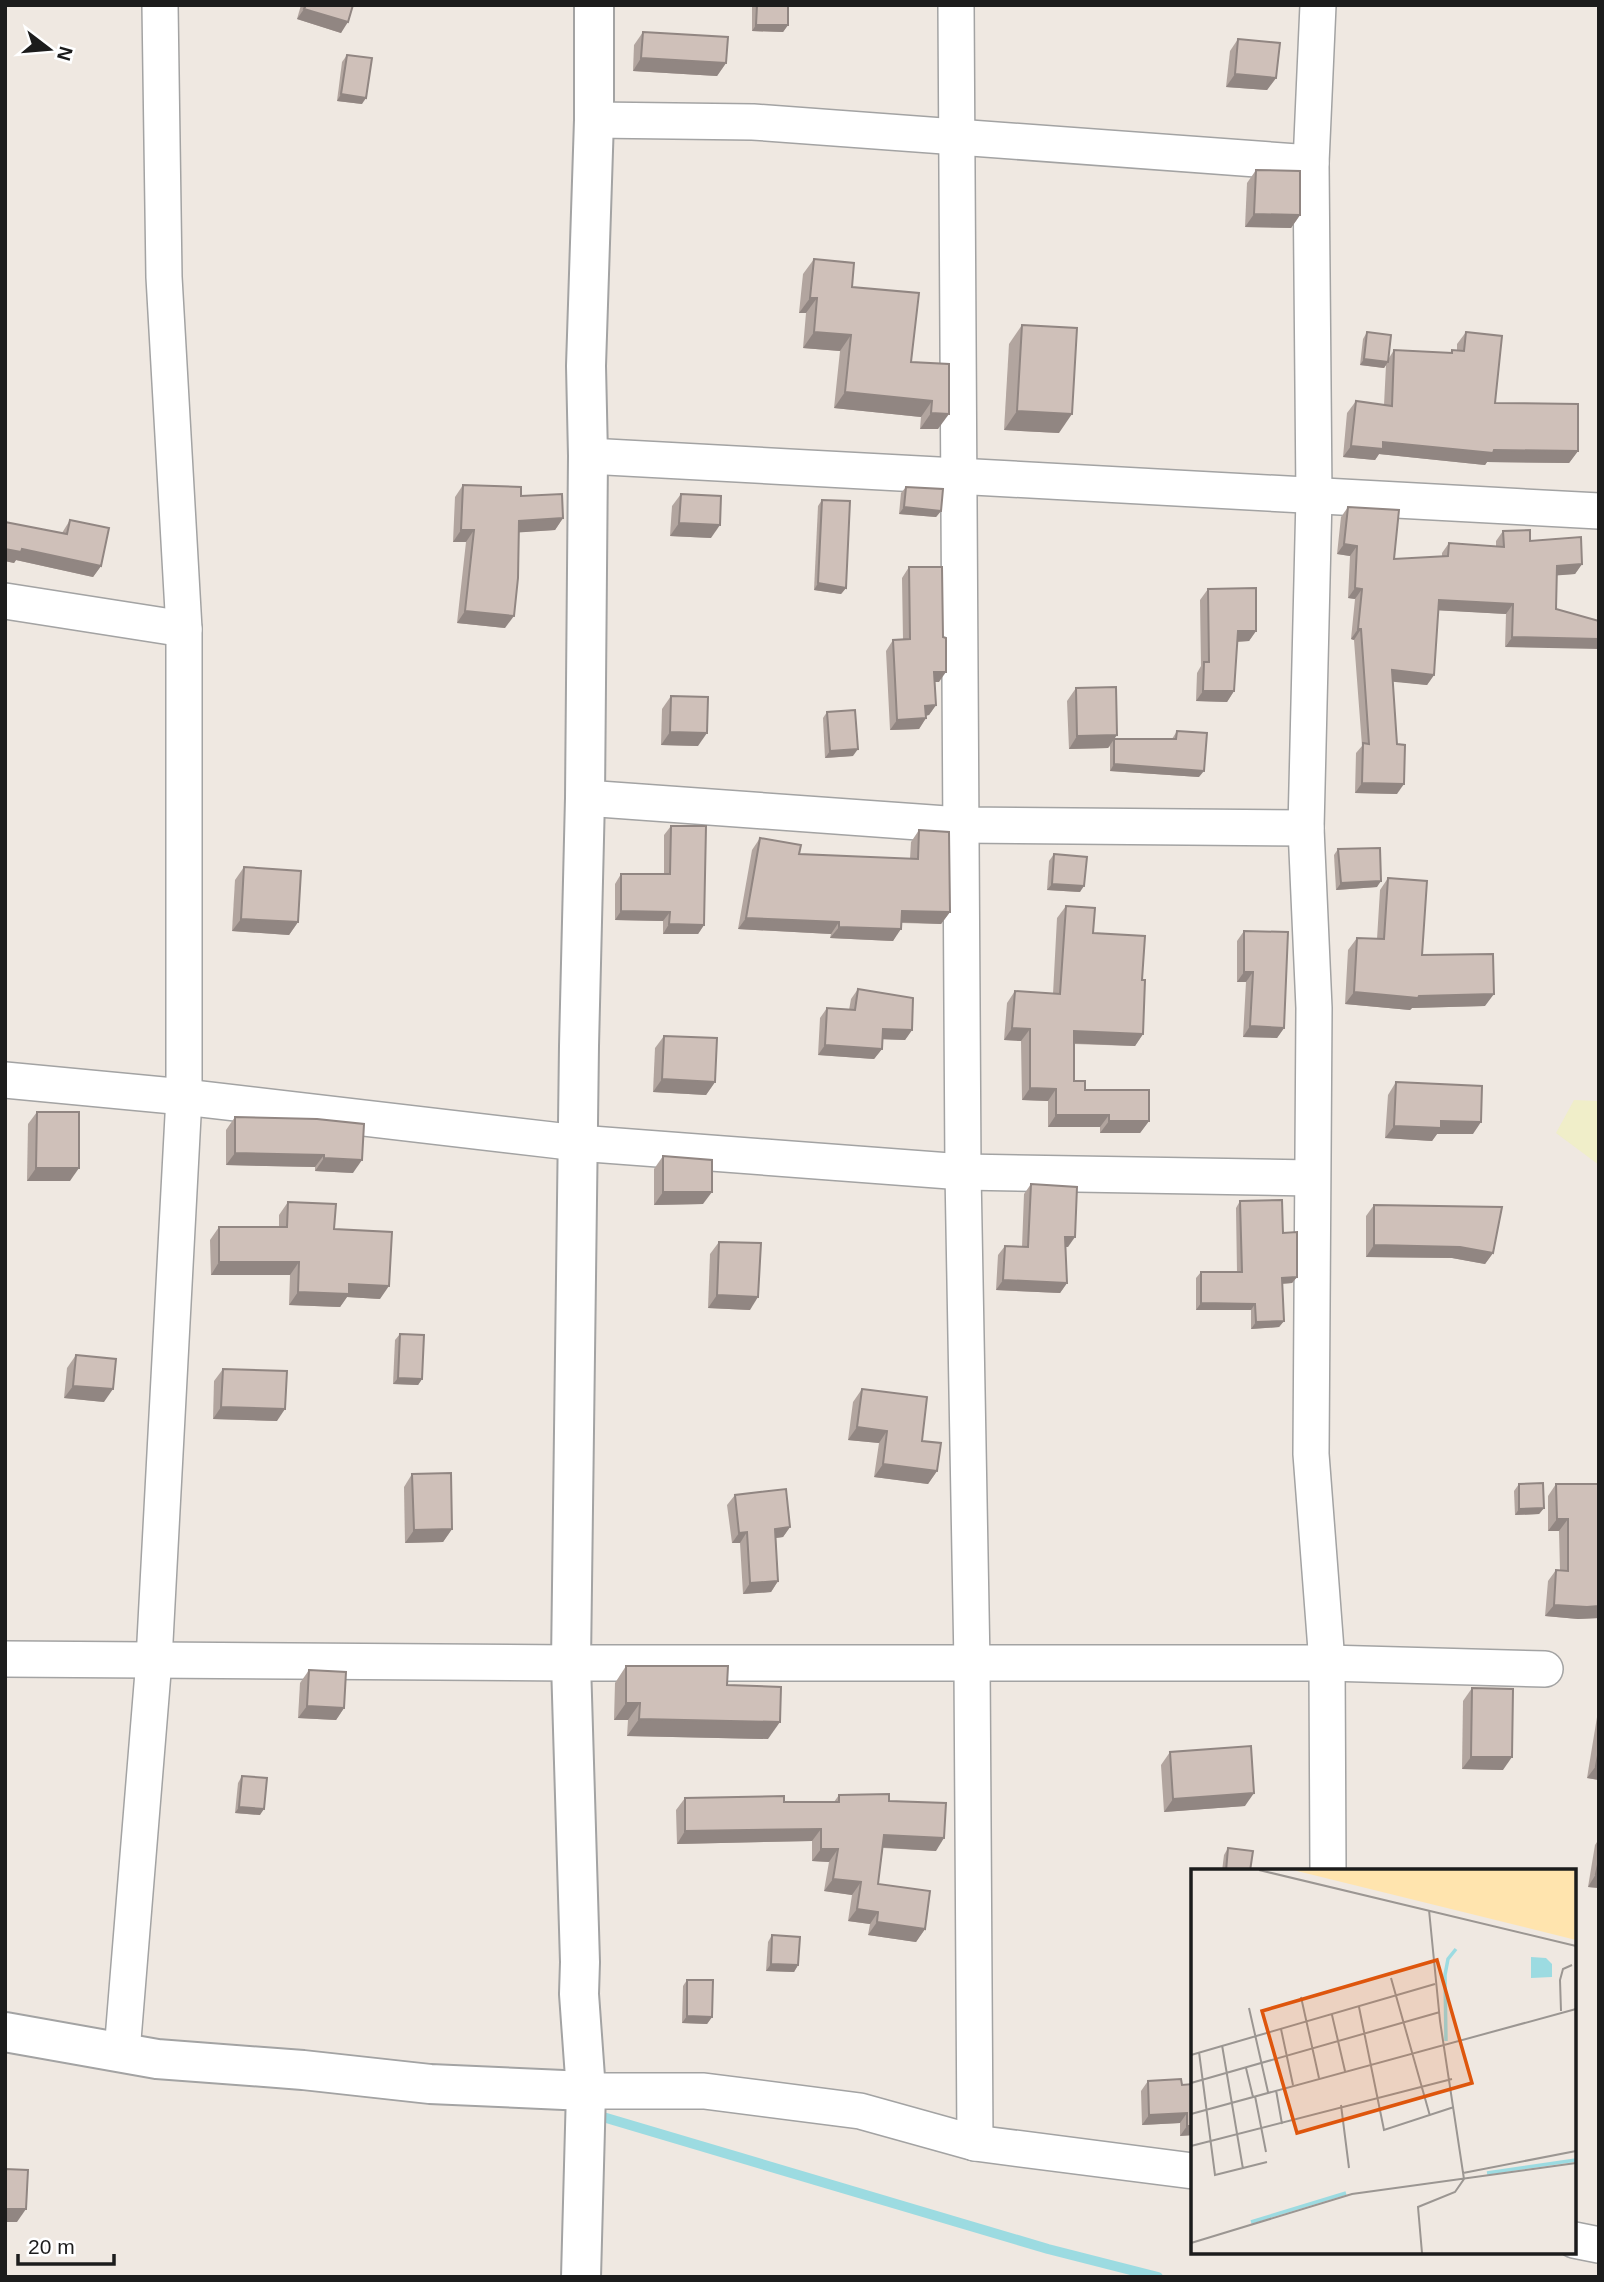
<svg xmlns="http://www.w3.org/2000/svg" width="1604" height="2282" viewBox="0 0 1604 2282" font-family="Arial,sans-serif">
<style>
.farmland{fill:#f0eec9}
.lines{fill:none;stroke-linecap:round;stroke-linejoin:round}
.stream{stroke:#9cdbe1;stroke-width:10}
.minor-casing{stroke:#a3a3a3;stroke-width:38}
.tertiary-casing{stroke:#a3a3a3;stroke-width:42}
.minor{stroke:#fff;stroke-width:35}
.tertiary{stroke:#fff;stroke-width:38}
.wall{fill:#b2a59f}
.shaded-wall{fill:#918682}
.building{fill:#cfc0b9;stroke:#918682;stroke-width:2}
.inset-river{fill:none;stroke:#9cdbe1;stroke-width:3.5}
.inset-road{fill:none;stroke:#9b9692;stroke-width:2}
.view{fill:#de560d;fill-opacity:0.15;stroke:#de560d;stroke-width:3.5}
.inset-edge{fill:none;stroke:#1c1c1c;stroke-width:3.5}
</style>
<rect width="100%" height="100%" fill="#efe8e1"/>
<polygon class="farmland" points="1574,1100 1599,1101 1599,1165 1556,1133"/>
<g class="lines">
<polyline class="stream" points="603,2117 1048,2249 1158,2277"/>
<g class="minor-casing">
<g id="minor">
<polyline points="956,5 963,1172 972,1664 975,2143"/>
<polyline points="1318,5 1311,163 1314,497 1306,828 1314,1008 1311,1454 1327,1663 1328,1871"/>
<polyline points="594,120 753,122 1311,163"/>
<polyline points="588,456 1599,511"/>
<polyline points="5,601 184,629"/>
<polyline points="585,798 960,825 1306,828"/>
<polyline points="5,1080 184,1097 578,1143 963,1172 1311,1178"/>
<polyline points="5,1659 571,1663 1327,1663 1545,1669"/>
<polyline points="122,2052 154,1660 184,1097 184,629 164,277 160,5"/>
<polyline points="586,2091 704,2091 860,2111 975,2143 1193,2171"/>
<polyline points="1574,2240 1599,2245"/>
</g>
</g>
<g class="tertiary-casing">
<g id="tertiary">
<polyline points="5,2032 157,2059 303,2070 430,2084 586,2091"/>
<polyline points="581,2277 586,2091 579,1994 580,1962 571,1663 579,1046 585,798 588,456 586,366 594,120 594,5"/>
</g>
</g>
<use href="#minor" class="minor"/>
<use href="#tertiary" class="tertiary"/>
</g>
<g class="wall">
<polygon points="301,5 353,5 341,33 297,19"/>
<polygon points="752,5 788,5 788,25 783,32 752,31"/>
<polygon points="643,32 726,63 717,76 633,71 634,45"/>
<polygon points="1238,39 1276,78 1267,90 1226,87 1230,51"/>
<polygon points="347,55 362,104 337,101 342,62"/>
<polygon points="1256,170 1300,215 1291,228 1245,227 1247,183"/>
<polygon points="814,259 852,287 911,362 949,364 938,429 920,429 921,417 834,408 840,351 803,348 806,313 799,313 803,274"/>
<polygon points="1022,325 1059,433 1004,430 1009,344"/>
<polygon points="1367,332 1389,358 1394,350 1450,353 1452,350 1457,350 1457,344 1466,332 1495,403 1578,451 1569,463 1487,462 1485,465 1379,454 1375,460 1343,457 1347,413 1356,401 1384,405 1386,365 1384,368 1360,365 1363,339"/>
<polygon points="463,485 521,496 563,518 555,530 519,532 505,628 457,623 466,542 453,542 455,497"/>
<polygon points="906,487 941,511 936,517 899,514 901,493"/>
<polygon points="681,494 711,538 670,536 672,506"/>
<polygon points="822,500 846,588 841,594 814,590 818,506"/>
<polygon points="1348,507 1394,559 1442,557 1442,553 1449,543 1496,546 1496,541 1503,531 1582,564 1575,574 1557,575 1505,647 1506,614 1438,610 1434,675 1427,685 1393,681 1397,794 1355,793 1356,753 1362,746 1354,640 1351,639 1355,599 1348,598 1350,556 1337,554 1341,517"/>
<polygon points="70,520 101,566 93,577 16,560 14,563 5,561 62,533"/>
<polygon points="909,567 939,682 935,682 936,705 929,715 926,716 926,718 919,729 890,730 886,651 893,640 903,640 902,578"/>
<polygon points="1208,589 1256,631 1249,641 1237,642 1234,691 1227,702 1196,701 1197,673 1201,666 1200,600"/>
<polygon points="1076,688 1115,739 1172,739 1177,731 1199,777 1110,771 1110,746 1108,748 1069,749 1067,701"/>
<polygon points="671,696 698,746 661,745 662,709"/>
<polygon points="827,712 853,756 825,758 823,718"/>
<polygon points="671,826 704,925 698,934 663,934 663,921 615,920 615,884 621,874 664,874 664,835"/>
<polygon points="919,830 950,912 941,924 902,923 893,941 830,938 831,934 738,929 752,850 760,838 799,854 910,859 911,842"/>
<polygon points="1338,849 1377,887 1336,890 1334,855"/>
<polygon points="1054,854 1080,892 1047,890 1049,861"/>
<polygon points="244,867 298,922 289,935 232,931 235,880"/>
<polygon points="1388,878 1422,955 1485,1006 1412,1008 1410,1010 1345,1004 1348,950 1357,938 1377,939 1380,890"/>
<polygon points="1066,906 1142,980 1143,1034 1135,1046 1074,1044 1074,1081 1085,1090 1149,1121 1140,1133 1100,1133 1100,1127 1048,1127 1048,1101 1022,1100 1021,1041 1004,1040 1007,1003 1015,991 1053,994 1057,918"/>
<polygon points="1244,931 1284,1028 1277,1038 1243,1037 1246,982 1237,982 1237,941"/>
<polygon points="858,989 912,1030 905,1040 882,1039 882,1049 874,1059 818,1055 820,1018 827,1008 849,1010 851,999"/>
<polygon points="664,1036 715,1082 706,1095 653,1092 655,1048"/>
<polygon points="1396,1082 1473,1134 1437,1134 1432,1141 1385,1138 1388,1095"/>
<polygon points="37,1112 70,1181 27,1181 28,1124"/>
<polygon points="235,1117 317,1119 353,1173 315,1171 315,1167 226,1165 226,1130"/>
<polygon points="663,1156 703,1204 654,1205 654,1169"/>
<polygon points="1031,1184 1068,1247 1065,1247 1067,1283 1060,1293 996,1290 998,1255 1005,1246 1022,1247 1024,1194"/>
<polygon points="1240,1201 1283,1233 1297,1277 1292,1283 1282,1284 1284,1321 1279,1327 1251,1329 1251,1310 1196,1310 1196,1278 1201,1272 1237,1272 1236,1208"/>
<polygon points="288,1202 334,1229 380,1299 347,1297 340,1307 289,1305 290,1275 211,1275 210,1240 219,1227 279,1227 279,1215"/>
<polygon points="1374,1205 1493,1253 1485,1264 1452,1258 1366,1257 1366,1216"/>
<polygon points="719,1242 750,1310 708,1308 710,1254"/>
<polygon points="400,1334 422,1379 418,1385 393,1384 395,1340"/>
<polygon points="76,1355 104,1402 64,1398 67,1368"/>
<polygon points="223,1369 277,1421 213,1419 214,1381"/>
<polygon points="862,1389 922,1441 937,1471 928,1484 874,1477 879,1443 848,1440 853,1402"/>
<polygon points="412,1474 452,1529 443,1542 405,1543 404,1487"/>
<polygon points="1519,1484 1544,1508 1539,1514 1515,1515 1514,1491"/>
<polygon points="1556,1484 1599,1484 1599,1618 1578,1619 1545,1616 1548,1581 1556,1570 1560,1570 1559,1531 1548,1531 1548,1496"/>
<polygon points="735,1495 790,1527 783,1537 776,1538 778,1581 771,1592 743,1594 740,1543 732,1543 727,1505"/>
<polygon points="626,1666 727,1685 768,1739 627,1736 628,1720 614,1720 615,1683"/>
<polygon points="309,1670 344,1708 336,1720 298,1718 300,1683"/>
<polygon points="1472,1688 1503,1770 1462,1769 1463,1701"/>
<polygon points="1599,1705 1599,1780 1587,1778"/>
<polygon points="1170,1752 1245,1806 1164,1812 1161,1765"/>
<polygon points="242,1776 260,1815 235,1813 238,1783"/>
<polygon points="839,1795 889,1801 936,1851 883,1848 878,1884 925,1929 916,1942 868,1935 870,1924 848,1921 852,1895 824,1891 829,1862 812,1861 812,1841 677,1844 676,1810 685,1798 784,1802 834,1802"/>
<polygon points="1599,1839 1599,1888 1588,1887 1595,1845"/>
<polygon points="1228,1848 1250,1871 1222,1871 1224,1855"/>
<polygon points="772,1935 798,1965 794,1972 766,1971 768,1942"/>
<polygon points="687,1980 712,2017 707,2024 682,2023 683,1986"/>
<polygon points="1148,2081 1182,2085 1193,2135 1180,2136 1180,2123 1142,2125 1141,2091"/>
</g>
<g class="shaded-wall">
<polygon points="304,9 348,22 341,33 297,19"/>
<polygon points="756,25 788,25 783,32 752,31"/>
<polygon points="641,58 726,63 717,76 633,71"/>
<polygon points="1235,74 1276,78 1267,90 1226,87"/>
<polygon points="341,94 366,98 362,104 337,101"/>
<polygon points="1254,214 1300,215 1291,228 1245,227"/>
<polygon points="810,298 817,298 806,313 799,313"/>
<polygon points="814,332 851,335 840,351 803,348"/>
<polygon points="1364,359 1388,362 1384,368 1360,365"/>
<polygon points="845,392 932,401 921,417 834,408"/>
<polygon points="1017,411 1072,414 1059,433 1004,430"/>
<polygon points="931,413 949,414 938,429 920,429"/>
<polygon points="1383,442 1494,450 1578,451 1569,463 1487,462 1485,465 1379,454 1375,460 1343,457 1351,446"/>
<polygon points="904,507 941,511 936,517 899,514"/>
<polygon points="563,518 555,530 511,533 519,521"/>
<polygon points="679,523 720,525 711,538 670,536"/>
<polygon points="461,530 474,530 466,542 453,542"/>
<polygon points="1344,544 1357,546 1350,556 1337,554"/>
<polygon points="5,549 22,549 101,566 93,577 16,560 14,563 5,561"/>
<polygon points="1582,564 1575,574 1550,576 1557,566"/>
<polygon points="818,583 846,588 841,594 814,590"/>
<polygon points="1355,588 1362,589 1355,599 1348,598"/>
<polygon points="1439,600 1513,604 1506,614 1432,610"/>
<polygon points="465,611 514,616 505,628 457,623"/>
<polygon points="1358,629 1361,629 1354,640 1351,639"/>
<polygon points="1238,631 1256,631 1249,641 1230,642"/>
<polygon points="1512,637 1599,639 1599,649 1505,647"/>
<polygon points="1392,670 1434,675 1427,685 1385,681"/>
<polygon points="934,672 946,672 939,682 927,682"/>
<polygon points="1203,691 1234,691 1227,702 1196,701"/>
<polygon points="936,705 929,715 918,716 925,706"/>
<polygon points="926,718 919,729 890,730 897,720"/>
<polygon points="670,732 707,733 698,746 661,745"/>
<polygon points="1117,735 1108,748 1069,749 1077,736"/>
<polygon points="858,749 853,756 825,758 830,751"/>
<polygon points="1114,764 1204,771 1199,777 1110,771"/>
<polygon points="1362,783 1404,784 1397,794 1355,793"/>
<polygon points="1381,881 1377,887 1336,890 1341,883"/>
<polygon points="1052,884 1084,886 1080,892 1047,890"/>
<polygon points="621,911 670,912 663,921 615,920"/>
<polygon points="902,911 950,912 941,924 894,922"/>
<polygon points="746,918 839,922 831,934 738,929"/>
<polygon points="241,919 298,922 289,935 232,931"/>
<polygon points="669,924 704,925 698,934 663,934"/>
<polygon points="839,927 901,929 893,941 830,938"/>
<polygon points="1244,972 1253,972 1246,982 1237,982"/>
<polygon points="1354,992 1494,994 1485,1006 1412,1008 1410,1010 1345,1004"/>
<polygon points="1250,1026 1284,1028 1277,1038 1243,1037"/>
<polygon points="1012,1028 1030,1029 1021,1041 1004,1040"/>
<polygon points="883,1029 912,1030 905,1040 876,1039"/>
<polygon points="1074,1031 1143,1034 1135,1046 1066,1043"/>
<polygon points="825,1045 882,1049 874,1059 818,1055"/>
<polygon points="662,1079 715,1082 706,1095 653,1092"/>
<polygon points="1030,1088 1056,1089 1048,1101 1022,1100"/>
<polygon points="1056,1115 1109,1115 1100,1127 1048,1127"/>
<polygon points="1109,1121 1149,1121 1140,1133 1100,1133"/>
<polygon points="1441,1121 1481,1122 1473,1134 1437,1134 1432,1141 1385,1138 1394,1126"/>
<polygon points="235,1153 324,1155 315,1167 226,1165"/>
<polygon points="324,1158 362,1160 353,1173 315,1171"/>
<polygon points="36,1168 79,1168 70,1181 27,1181"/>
<polygon points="663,1192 712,1192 703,1204 654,1205"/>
<polygon points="1065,1237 1075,1237 1068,1247 1058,1247"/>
<polygon points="1374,1245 1460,1247 1493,1253 1485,1264 1452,1258 1366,1257"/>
<polygon points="219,1262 299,1262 290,1275 211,1275"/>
<polygon points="1297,1277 1292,1283 1277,1284 1282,1278"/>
<polygon points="1003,1280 1067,1283 1060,1293 996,1290"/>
<polygon points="349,1284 389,1286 380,1299 347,1297 340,1307 289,1305 298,1292"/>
<polygon points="717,1295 758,1297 750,1310 708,1308"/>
<polygon points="1201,1303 1255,1304 1251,1310 1196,1310"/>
<polygon points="1284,1321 1279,1327 1251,1329 1256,1322"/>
<polygon points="398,1378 422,1379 418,1385 393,1384"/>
<polygon points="73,1386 113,1389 104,1402 64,1398"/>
<polygon points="221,1407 285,1409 277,1421 213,1419"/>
<polygon points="857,1427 887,1431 879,1443 848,1440"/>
<polygon points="883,1464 937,1471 928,1484 874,1477"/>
<polygon points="1544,1508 1539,1514 1515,1515 1519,1509"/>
<polygon points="1557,1519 1568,1519 1559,1531 1548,1531"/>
<polygon points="790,1527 783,1537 768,1539 775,1529"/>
<polygon points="452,1529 443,1542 405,1543 414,1530"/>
<polygon points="747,1532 740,1543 732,1543 739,1533"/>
<polygon points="778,1581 771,1592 743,1594 750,1583"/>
<polygon points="1554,1605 1599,1606 1599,1618 1578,1619 1545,1616"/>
<polygon points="626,1703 640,1703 628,1720 614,1720"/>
<polygon points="307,1706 344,1708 336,1720 298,1718"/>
<polygon points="639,1719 780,1722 768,1739 627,1736"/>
<polygon points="1471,1757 1512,1757 1503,1770 1462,1769"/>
<polygon points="1596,1766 1599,1766 1599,1780 1587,1778"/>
<polygon points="1254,1793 1245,1806 1164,1812 1173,1799"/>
<polygon points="239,1807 264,1809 260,1815 235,1813"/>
<polygon points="821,1829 812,1841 677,1844 685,1831"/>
<polygon points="884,1835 944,1838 936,1851 876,1847"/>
<polygon points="821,1849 838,1849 829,1862 812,1861"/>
<polygon points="1596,1874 1599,1874 1599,1888 1588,1887"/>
<polygon points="833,1879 861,1882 852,1895 824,1891"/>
<polygon points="857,1909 878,1912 870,1924 848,1921"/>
<polygon points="877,1922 925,1929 916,1942 868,1935"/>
<polygon points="771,1964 798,1965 794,1972 766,1971"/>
<polygon points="687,2016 712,2017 707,2024 682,2023"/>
<polygon points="1187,2113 1180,2123 1142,2125 1149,2115"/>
<polygon points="1187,2126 1193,2126 1193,2135 1180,2136"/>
<polygon points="5,2209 26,2209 17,2222 5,2222"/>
</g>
<g class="building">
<polygon points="306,5 353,5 348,22 304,9"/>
<polygon points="757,5 788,5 788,25 756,25"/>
<polygon points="643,32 728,37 726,63 641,58"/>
<polygon points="1238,39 1280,43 1276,78 1235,74"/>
<polygon points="347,55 372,58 366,98 341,94"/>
<polygon points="1256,170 1300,171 1300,215 1254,214"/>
<polygon points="814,259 854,263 852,287 919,293 911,362 949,364 949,414 931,413 932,401 845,392 851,335 814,332 817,298 810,298"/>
<polygon points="1022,325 1077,328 1072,414 1017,411"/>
<polygon points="1367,332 1391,335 1388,362 1364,359"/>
<polygon points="1466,332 1502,336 1495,403 1578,404 1578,451 1494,450 1493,453 1383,442 1383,449 1351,446 1356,401 1392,406 1394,350 1452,353 1452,350 1464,351"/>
<polygon points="463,485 521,487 521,496 562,494 563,518 519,521 518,578 514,616 465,611 474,530 461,530"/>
<polygon points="906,487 943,489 941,511 904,507"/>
<polygon points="681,494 721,496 720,525 679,523"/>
<polygon points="822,500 850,501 846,588 818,583"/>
<polygon points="1348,507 1399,510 1394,559 1448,556 1449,543 1504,547 1503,531 1530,530 1530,541 1581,537 1582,564 1557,566 1556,609 1599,621 1599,639 1512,637 1513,604 1439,600 1434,675 1392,670 1397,744 1405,745 1404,784 1362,783 1363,743 1369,744 1361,629 1358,629 1362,589 1355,588 1357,546 1344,544"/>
<polygon points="70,520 109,528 101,566 22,549 21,552 5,549 5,522 67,534"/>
<polygon points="909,567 942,567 943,637 946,638 946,672 934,672 936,705 925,706 926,718 897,720 893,640 910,639"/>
<polygon points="1256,588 1256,631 1238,631 1234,691 1203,691 1204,662 1209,662 1208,589"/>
<polygon points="1116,687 1117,735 1077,736 1076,688"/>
<polygon points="671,696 708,697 707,733 670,732"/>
<polygon points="855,710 858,749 830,751 827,712"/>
<polygon points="1177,731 1207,733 1204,771 1114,764 1114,739 1176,739"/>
<polygon points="671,826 706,826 704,925 669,924 670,912 621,911 621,874 670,874"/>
<polygon points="919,830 949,832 950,912 902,911 901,929 839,927 839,922 746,918 760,838 801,845 799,854 918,859"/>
<polygon points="1380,848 1381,881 1341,883 1338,849"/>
<polygon points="1054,854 1087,857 1084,886 1052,884"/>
<polygon points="244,867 301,871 298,922 241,919"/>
<polygon points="1388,878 1427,881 1422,955 1493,954 1494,994 1419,996 1418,998 1354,992 1357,938 1384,939"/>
<polygon points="1066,906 1095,908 1093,933 1145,936 1142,980 1145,980 1143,1034 1074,1031 1074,1081 1085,1081 1085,1090 1149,1090 1149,1121 1109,1121 1109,1115 1056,1115 1056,1089 1030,1088 1030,1029 1012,1028 1015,991 1060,994"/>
<polygon points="1244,931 1288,932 1284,1028 1250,1026 1253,972 1244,972"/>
<polygon points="858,989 913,998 912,1030 883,1029 882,1049 825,1045 827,1008 855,1010"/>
<polygon points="664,1036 717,1038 715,1082 662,1079"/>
<polygon points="1396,1082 1482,1086 1481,1122 1441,1121 1441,1128 1394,1126"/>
<polygon points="37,1112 79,1112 79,1168 36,1168"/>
<polygon points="235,1117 317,1119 364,1124 362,1160 324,1158 324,1155 235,1153"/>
<polygon points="663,1156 712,1160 712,1192 663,1192"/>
<polygon points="1031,1184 1077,1187 1075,1237 1065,1237 1067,1283 1003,1280 1005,1246 1028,1247"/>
<polygon points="1282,1200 1283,1233 1297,1232 1297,1277 1282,1278 1284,1321 1256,1322 1255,1304 1201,1303 1201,1272 1242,1272 1240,1201"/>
<polygon points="288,1202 336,1204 334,1229 392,1232 389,1286 349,1284 349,1294 298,1292 299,1262 219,1262 219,1227 287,1227"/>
<polygon points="1374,1205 1502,1207 1493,1253 1460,1247 1374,1245"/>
<polygon points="719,1242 761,1243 758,1297 717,1295"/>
<polygon points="400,1334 424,1335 422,1379 398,1378"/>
<polygon points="76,1355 116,1359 113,1389 73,1386"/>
<polygon points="223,1369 287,1371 285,1409 221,1407"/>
<polygon points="862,1389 927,1397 922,1441 941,1443 937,1471 883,1464 887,1431 857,1427"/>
<polygon points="451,1473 452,1529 414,1530 412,1474"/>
<polygon points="1543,1483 1544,1508 1519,1509 1519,1484"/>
<polygon points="1556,1484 1599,1484 1599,1606 1587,1607 1554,1605 1556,1570 1568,1571 1568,1519 1557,1519"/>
<polygon points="786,1489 790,1527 775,1529 778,1581 750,1583 747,1532 739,1533 735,1495"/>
<polygon points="626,1666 728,1666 727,1685 781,1687 780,1722 639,1719 640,1703 626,1703"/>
<polygon points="309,1670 346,1672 344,1708 307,1706"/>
<polygon points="1472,1688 1513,1689 1512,1757 1471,1757"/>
<polygon points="1251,1746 1254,1793 1173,1799 1170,1752"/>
<polygon points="1599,1750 1599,1766 1596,1766"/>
<polygon points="242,1776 267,1778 264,1809 239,1807"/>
<polygon points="889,1794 889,1801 946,1803 944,1838 884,1835 878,1884 930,1891 925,1929 877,1922 878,1912 857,1909 861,1882 833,1879 838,1849 821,1849 821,1829 685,1831 685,1798 784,1796 784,1802 839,1802 839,1795"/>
<polygon points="1228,1848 1253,1851 1250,1871 1226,1871"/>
<polygon points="1599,1860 1599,1874 1596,1874"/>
<polygon points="772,1935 800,1937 798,1965 771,1964"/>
<polygon points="687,1980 713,1980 712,2017 687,2016"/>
<polygon points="1181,2079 1182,2085 1193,2084 1193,2126 1187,2126 1187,2113 1149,2115 1148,2081"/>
<polygon points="5,2169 28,2170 26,2209 5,2209"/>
</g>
<g transform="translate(1191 1869)">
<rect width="385" height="385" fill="#efe8e1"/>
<path d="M102 1H385V71L349 62Z" fill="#ffe4ae"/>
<path d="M340 88 355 89 361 95V108L340 109Z" fill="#9cdbe1"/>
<path class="inset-river" d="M255 172 254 106 257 90 265 80M296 304 385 291M60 353 155 324"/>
<path class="inset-road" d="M68 1 385 77M200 109 239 247M110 128 128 209M168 138 193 261 263 238M58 139 77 223M370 142 369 111 372 100 381 96M141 146 154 202M90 160 102 216M31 176 52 300M8 183 24 306 76 293M0 186 244 115M55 199 62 228M0 214 249 143M85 221 91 255M64 227 75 283M150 236 158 299M0 245 385 140M0 277 261 210M272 304 385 282M0 374 161 325 385 294M231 384 227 338 264 323 273 310 249 152 238 41"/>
<path class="view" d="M246 91 281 214 106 264 71 142Z"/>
<rect width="385" height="385" class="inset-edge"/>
</g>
<rect width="1604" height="2282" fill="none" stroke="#1c1c1c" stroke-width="14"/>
<g transform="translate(49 49) rotate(106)" stroke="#ffffff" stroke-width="5" paint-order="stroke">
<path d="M0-5L12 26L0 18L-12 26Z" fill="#1c1c1c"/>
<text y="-10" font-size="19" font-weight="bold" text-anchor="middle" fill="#1c1c1c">N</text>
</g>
<path d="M18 2254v10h96v-10" fill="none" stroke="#1c1c1c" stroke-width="3.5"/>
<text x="28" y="2254" font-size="21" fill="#1c1c1c" stroke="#ffffff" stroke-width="5" paint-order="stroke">20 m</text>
</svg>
